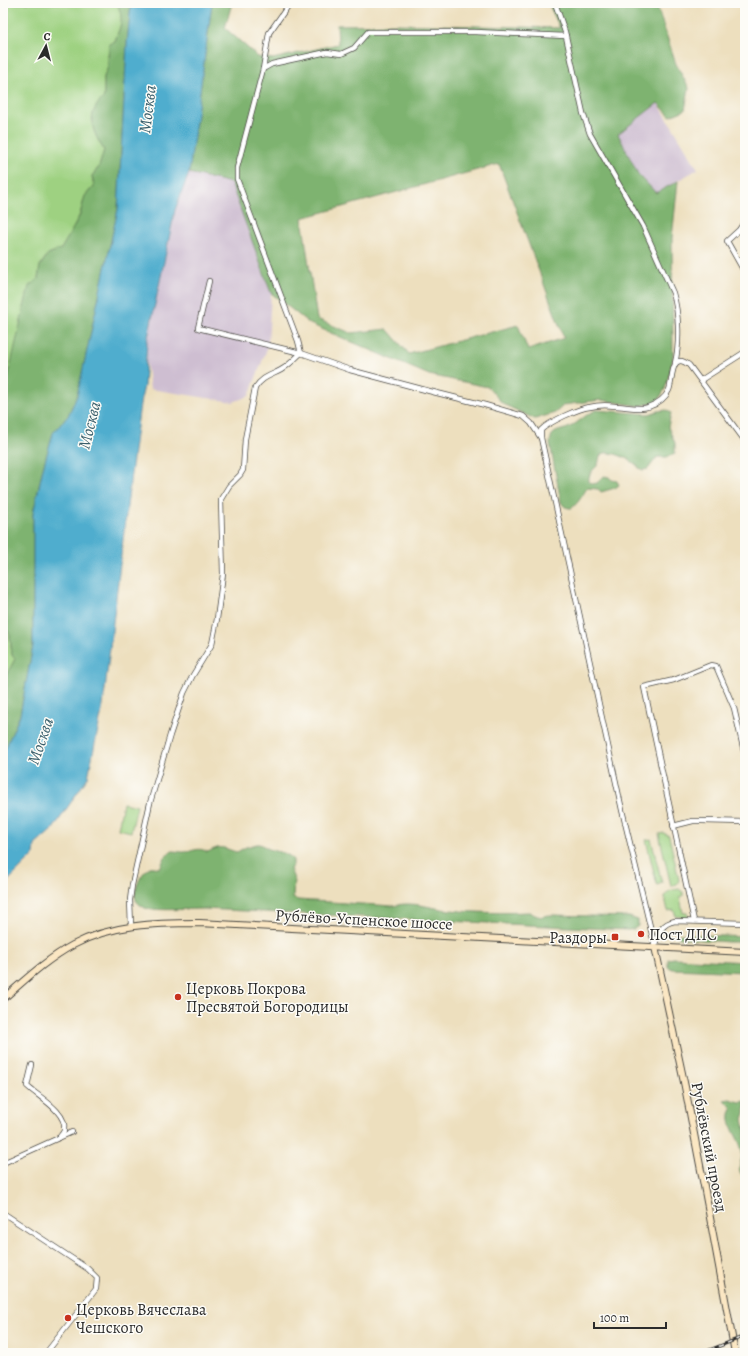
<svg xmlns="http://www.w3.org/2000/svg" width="748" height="1356" viewBox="0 0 748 1356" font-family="Alegreya,serif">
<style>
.industrial{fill:#cebed1}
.green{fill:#9ed181;stroke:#647e56}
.forest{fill:#7eb36f;stroke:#546f4d;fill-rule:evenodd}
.water{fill:#4fadce;stroke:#3d6c7c}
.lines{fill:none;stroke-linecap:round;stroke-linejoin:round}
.street-casing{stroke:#484641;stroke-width:6}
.secondary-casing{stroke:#484641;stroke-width:8}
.street{stroke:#fff;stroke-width:4.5}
.secondary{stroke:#fbe7c3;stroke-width:6}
.rail-casing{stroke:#2b2b2b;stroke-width:3}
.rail{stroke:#fdfcf7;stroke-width:1.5;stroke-dasharray:4.5;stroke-linecap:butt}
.poi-dot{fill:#c8321e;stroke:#fdfcf7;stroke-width:1.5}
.labels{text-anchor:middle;stroke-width:3;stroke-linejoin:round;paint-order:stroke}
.street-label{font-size:16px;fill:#2b2b2b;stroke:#fdfcf7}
.poi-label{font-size:16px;fill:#2b2b2b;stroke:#fdfcf7;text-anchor:start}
.water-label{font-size:17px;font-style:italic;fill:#395f6c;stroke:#fdfcf7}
</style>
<rect width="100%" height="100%" fill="#fdfcf7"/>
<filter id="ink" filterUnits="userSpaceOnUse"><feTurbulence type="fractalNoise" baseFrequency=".025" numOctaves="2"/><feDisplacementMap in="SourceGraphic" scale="8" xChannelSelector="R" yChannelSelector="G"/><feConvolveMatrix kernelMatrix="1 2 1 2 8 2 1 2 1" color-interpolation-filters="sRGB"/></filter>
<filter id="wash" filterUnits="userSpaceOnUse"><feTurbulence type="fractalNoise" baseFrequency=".012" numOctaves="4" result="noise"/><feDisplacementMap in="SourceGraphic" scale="16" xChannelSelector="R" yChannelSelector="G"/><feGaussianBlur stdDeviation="0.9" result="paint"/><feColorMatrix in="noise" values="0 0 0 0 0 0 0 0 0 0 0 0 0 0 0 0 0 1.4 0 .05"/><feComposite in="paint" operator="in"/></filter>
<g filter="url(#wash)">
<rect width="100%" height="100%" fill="#eddfbe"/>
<g class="industrial">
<polygon points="658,103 698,169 656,193 638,174 618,134"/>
<polygon points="189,173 231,183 271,293 268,346 249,396 233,402 150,389 146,361 147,342 175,210"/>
</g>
<g class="green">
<path d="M3 3H117L121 11 122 22 115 41 108 54V67L104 77V97C85 115 92 131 104 150L99 167 92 176 94 186 85 196 80 214 72 232 61 249 48 254 40 266 38 279 29 287 3 422Z"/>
<polygon points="3,607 5,626 10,635 12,655 15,659 3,683"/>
<polygon points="123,803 137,806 131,832 118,829"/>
<polygon points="664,833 669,836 679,880 677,884 671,886 659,834"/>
<polygon points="651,839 662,883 657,885 646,840"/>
<path d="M679 889 683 892V896L680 897 683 913H687L689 919H681L680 916 676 917 674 910 668 911 665 898C667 890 672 890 679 889Z"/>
</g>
<g class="forest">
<path d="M117 3H131L127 44 118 209 77 396 68 416 53 433 43 468 33 514V646L20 715 3 754V715L7 711 3 706V681L15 659 12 655 10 635 5 626 3 607V422L4 394 29 286 38 279 40 266 48 254 61 249 71 232 80 215 85 196 94 186 92 176 99 167 104 150C92 131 85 115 104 97V77L108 67 109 44 115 41C121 24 124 20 117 3Z"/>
<path d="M212 3H232L225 28 258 57 273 59 338 44 337 25 394 24 560 28 548 3H656L676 64 689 88 685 110 670 116 658 103 618 134 638 174 656 193 678 181 672 238 673 359 665 389 659 399 652 403 640 406 601 400 578 403 564 405 555 413 535 419 503 404 488 387 429 375 310 324 271 293 231 183 189 173ZM499 164 564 338 528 350 518 325 409 354 387 329 351 333 317 319 302 218Z"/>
<path d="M596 410 649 414 658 411 667 410 671 413 668 427 675 443V453L667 457H657L648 469 643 470 639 468C635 461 610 449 602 454 598 457 600 462 597 466 592 471 588 474 589 482L593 484 597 483 604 476 609 477 612 480 617 481 619 485 615 488 601 492 598 489 587 488C582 496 579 502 572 508 566 508 564 507 561 502L550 444C550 441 551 437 552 435 556 430 565 430 570 427 579 422 586 414 596 410Z"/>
<path d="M257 844C263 844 264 847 269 849 278 853 287 851 293 860V865L290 869 294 879 293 898 298 900 393 906C413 900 431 909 451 910 477 913 504 913 529 912 544 920 539 915 553 915L629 917 638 920V926L634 929 629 930 204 909C193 909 154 911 145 908 142 906 137 903 136 900 132 891 142 871 150 867 154 866 157 868 160 868L165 857 172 851C176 851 180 852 183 852 192 852 199 846 207 852 211 851 213 849 217 848 223 846 231 851 237 852L246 847Z"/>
<polygon points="680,934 745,937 745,942 728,942 679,938 677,936"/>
<polygon points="674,958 745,962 745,972 673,969 668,967 668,959"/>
<path d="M730 1099 740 1102 745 1101V1113L743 1119 745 1129V1178C734 1169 743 1162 742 1152 740 1136 724 1125 732 1108L724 1100Z"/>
</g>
<polygon class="water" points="131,3 212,3 189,173 175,210 147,342 144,386 140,404 129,490 103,706 88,777 53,829 35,845 34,855 3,886 3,754 20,715 33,646 33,514 43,468 53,433 68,416 77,396 118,209 127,44"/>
</g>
<g filter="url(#ink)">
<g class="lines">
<g class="street-casing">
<g id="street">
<path d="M555 3 565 32 583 113 590 134 643 226 673 293C679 313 680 343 675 363"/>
<polyline points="263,69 272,64 327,52 341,54 354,48 368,32 475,32 566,36"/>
<polyline points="745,221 739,230 727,241 745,273"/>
<polyline points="209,281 198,328 301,353 350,370 433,392 485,405 523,416 531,423 541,438 622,810 655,947"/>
<polyline points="701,380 745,352"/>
<path d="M541 438V430C549 422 579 408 590 407 598 405 607 405 615 406 624 406 640 410 648 407 657 404 665 399 669 390 673 381 670 350 689 365L745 441"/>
<polyline points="673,826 693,821 702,821 745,822"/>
<polyline points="694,921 644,687 674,680 711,665 716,666 734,708 745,756"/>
<path d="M131 926 130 900 132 885 150 803 170 735 184 693 193 675 212 644 217 619 223 574 221 499 229 486 240 475 243 470 245 439 255 388C262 377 270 376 281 370 288 366 295 359 301 353L298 341 237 179V168L263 69 269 33 288 6 289 3"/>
<path d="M655 945C658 933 662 923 675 921L745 923"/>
<path d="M32 1065 27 1086C37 1096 68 1112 64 1130 64 1132 61 1135 59 1138"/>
<polyline points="3,1163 72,1132"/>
<polyline points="3,1213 88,1269 97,1278 96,1289 46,1353"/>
</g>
</g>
<g class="secondary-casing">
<g id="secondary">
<polyline points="655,947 685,1087 708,1207 735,1353"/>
<path d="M3 999C25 980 47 959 73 945 112 924 156 923 199 923L745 952"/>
</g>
</g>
<use href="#street" class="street"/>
<use href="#secondary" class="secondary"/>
<g class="rail-casing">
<polyline id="rail" points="702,1353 745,1336"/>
</g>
<use href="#rail" class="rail"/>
</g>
</g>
<g class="poi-dot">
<circle cx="641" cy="934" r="4"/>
<rect x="611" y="933" width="8" height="8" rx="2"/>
<circle cx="178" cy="997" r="4"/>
<circle cx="68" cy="1318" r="4"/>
</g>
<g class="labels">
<g class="street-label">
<text transform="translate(364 919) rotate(3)" y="6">Рублёво-Успенское шоссе</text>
<text transform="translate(710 1147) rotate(79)" y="6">Рублёвский проезд</text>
</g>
<g class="poi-label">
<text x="649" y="940">Пост ДПС</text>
<text x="607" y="943" text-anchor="end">Раздоры</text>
<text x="186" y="994">Церковь Покрова<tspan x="186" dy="18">Пресвятой Богородицы</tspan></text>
<text x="76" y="1315">Церковь Вячеслава<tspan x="76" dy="18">Чешского</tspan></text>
</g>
<g class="water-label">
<text transform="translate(147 109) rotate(-83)" y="6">Москва</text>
<text transform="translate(89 425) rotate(-76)" y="6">Москва</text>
<text transform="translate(40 741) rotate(-71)" y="6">Москва</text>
</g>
</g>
<rect width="748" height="1356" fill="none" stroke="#fdfcf7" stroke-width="16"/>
<g transform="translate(46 46) rotate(7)" stroke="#fdfcf7" stroke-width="3" paint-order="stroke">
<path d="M0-3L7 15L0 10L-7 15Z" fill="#2b2b2b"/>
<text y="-6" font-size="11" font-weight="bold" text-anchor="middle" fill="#2b2b2b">С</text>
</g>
<path d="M594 1322v6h72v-6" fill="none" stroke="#2b2b2b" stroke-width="2"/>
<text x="600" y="1322" font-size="12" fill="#2b2b2b" stroke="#fdfcf7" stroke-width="3" paint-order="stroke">100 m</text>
</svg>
